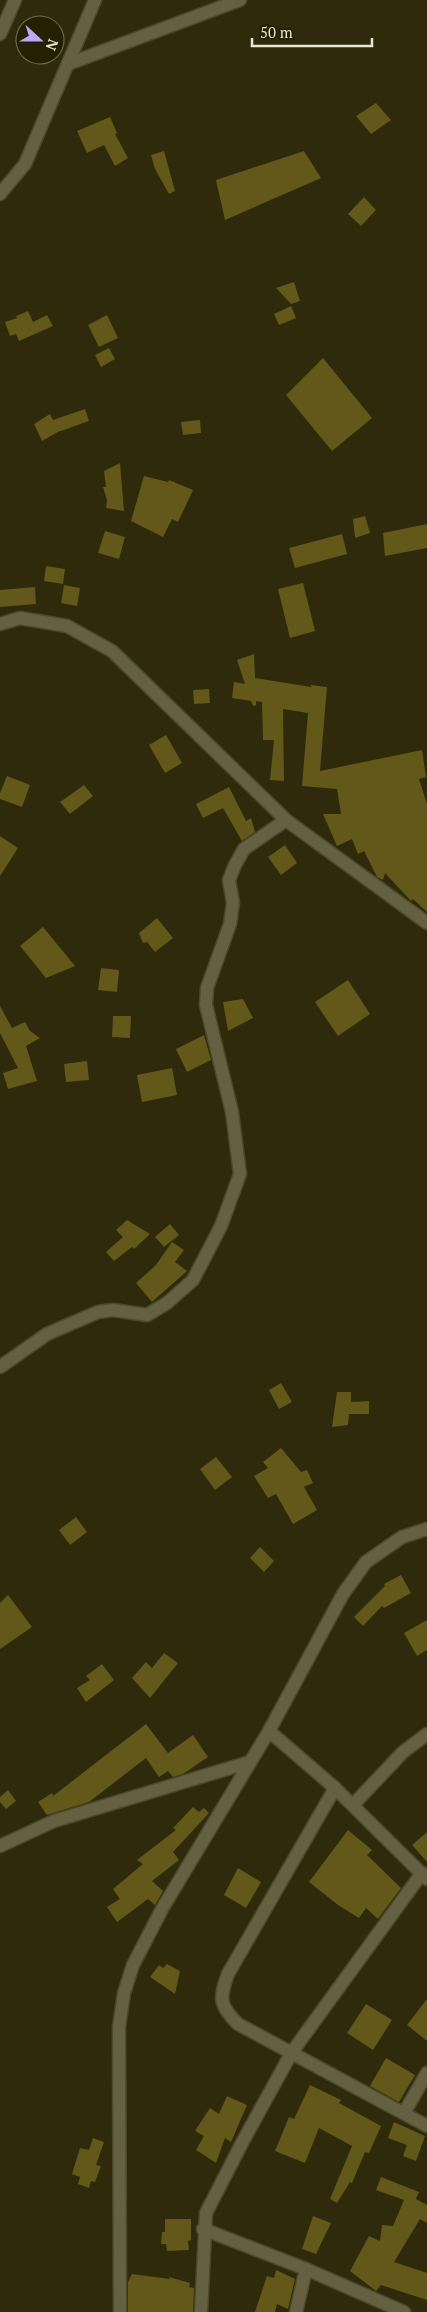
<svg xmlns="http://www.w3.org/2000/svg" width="427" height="2312" viewBox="0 0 427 2312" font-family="'PT Serif',serif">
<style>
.building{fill:#615819}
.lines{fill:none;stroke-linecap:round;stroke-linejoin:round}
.minor-casing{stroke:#4c482b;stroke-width:15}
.minor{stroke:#646041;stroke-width:12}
</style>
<rect width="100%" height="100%" fill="#2e2a0b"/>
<g class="building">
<polygon points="376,103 391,120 371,134 356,116"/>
<polygon points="110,117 117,133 115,134 128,158 115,166 104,145 87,153 77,131"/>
<polygon points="164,151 175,191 169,194 155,169 151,155"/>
<polygon points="304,151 321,178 225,220 216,180"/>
<polygon points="364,197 376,210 361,226 348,214"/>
<polygon points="294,282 300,301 291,304 276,288"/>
<polygon points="291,306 296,318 279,325 274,314"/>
<polygon points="28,311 33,322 47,315 53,326 19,341 16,334 10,336 5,322 17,318 16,316"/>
<polygon points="107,315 118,338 99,347 88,325"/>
<polygon points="109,348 115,359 101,367 95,355"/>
<polygon points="323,358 372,418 332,451 286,395"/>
<polygon points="85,409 89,421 58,432 42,441 34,424 50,414 53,420"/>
<polygon points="200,420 201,433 183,435 181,422"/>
<polygon points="120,463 124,511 106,508 107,500 103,487 106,487 104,471"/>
<polygon points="144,476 168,482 169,480 193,490 178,522 172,519 163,537 131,521"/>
<polygon points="365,516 370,533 355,538 353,519"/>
<polygon points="427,524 427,548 385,556 383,533"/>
<polygon points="105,531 125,537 119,559 98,553"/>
<polygon points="342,534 347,554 295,568 289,548"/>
<polygon points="46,566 65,569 63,584 44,581"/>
<polygon points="303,583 315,631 290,638 278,589"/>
<polygon points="64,585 80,588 77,606 61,603"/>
<polygon points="35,587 36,604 0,607 0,590"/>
<polygon points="254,654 255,678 311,687 311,685 327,687 320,771 422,750 426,777 419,779 427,804 427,912 413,899 411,901 385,873 383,880 377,877 364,851 358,854 352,839 337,846 323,814 341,814 337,789 302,786 308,713 283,709 284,781 270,780 274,740 263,740 262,702 256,701 256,705 253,706 251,701 232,698 234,682 245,684 237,660"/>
<polygon points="209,689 210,703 194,704 193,690"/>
<polygon points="166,735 182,763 165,773 149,745"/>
<polygon points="7,776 30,785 22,807 0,799 0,793"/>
<polygon points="84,785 93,796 70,814 60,802"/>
<polygon points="229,787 246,821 251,818 255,832 242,841 223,808 203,818 196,804"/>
<polygon points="0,836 18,848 0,876"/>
<polygon points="285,845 297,863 281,875 268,857"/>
<polygon points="157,918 173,938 155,952 147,942 143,943 139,933"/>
<polygon points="43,927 75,966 46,978 20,946"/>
<polygon points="101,968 119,970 117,992 98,990"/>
<polygon points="348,980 370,1014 338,1036 315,1002"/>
<polygon points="243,999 253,1018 228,1031 223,1002"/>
<polygon points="0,1006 12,1028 25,1022 30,1031 40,1038 26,1046 37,1081 8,1089 3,1073 18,1068 0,1033"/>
<polygon points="113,1016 131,1016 130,1038 112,1037"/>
<polygon points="204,1035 211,1060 187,1072 176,1049"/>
<polygon points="87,1061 89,1080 66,1082 64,1064"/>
<polygon points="172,1068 177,1095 142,1102 137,1075"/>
<polygon points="127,1220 150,1234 134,1249 132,1247 114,1261 106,1252 123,1237 116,1230"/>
<polygon points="170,1224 179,1235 164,1247 155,1237"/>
<polygon points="172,1242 184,1250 175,1262 187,1271 152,1302 136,1283 156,1265"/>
<polygon points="281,1383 292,1402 279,1409 269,1390"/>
<polygon points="337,1392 351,1392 351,1402 369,1401 369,1414 349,1414 348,1425 332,1427"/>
<polygon points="281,1448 301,1472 307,1470 313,1483 304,1487 317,1510 293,1524 276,1494 268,1498 254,1476 268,1468 263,1462"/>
<polygon points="216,1457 232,1477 215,1490 200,1469"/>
<polygon points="76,1517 87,1532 70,1545 59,1530"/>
<polygon points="260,1547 274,1561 264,1572 250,1558"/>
<polygon points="401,1575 411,1593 384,1608 382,1606 363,1626 354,1617 385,1586 384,1584"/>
<polygon points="8,1595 32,1627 0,1649 0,1603"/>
<polygon points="427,1620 427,1650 417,1656 404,1633"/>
<polygon points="164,1653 178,1663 150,1698 132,1678 146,1662 152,1668"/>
<polygon points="102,1664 114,1680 86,1702 77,1688 90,1680 86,1676"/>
<polygon points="146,1724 168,1753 193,1735 208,1757 183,1774 173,1777 168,1771 159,1777 146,1758 89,1802 47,1815 38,1802 52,1793 53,1796"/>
<polygon points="8,1790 16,1801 6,1809 0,1802 0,1797"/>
<polygon points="193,1807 199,1812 204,1808 209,1813 173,1852 179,1860 152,1881 163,1891 155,1905 148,1899 117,1922 107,1907 120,1899 113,1889 143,1864 137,1860 176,1830 173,1828"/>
<polygon points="348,1830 372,1850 367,1855 401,1888 378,1919 366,1908 359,1918 338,1905 309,1882"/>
<polygon points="427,1832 427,1862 412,1845"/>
<polygon points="238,1868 261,1882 246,1908 224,1895"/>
<polygon points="167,1964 180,1971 175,1994 150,1977 159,1965 163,1968"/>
<polygon points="427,1999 427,2041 407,2025"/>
<polygon points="366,2004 392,2020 373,2050 347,2033"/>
<polygon points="386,2058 415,2075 399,2102 370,2086"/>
<polygon points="310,2085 341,2100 339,2103 381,2126 369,2153 365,2152 352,2183 350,2182 337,2203 330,2199 352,2146 319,2128 305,2163 275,2151 289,2117 294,2119"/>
<polygon points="227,2096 247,2105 231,2142 225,2138 216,2163 196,2150 204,2136 195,2131 210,2108 219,2114"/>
<polygon points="394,2122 425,2136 416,2161 403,2156 407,2145 388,2138"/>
<polygon points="93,2138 104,2142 96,2165 101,2166 95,2182 91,2181 89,2188 78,2184 80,2177 72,2174 80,2148 89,2150"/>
<polygon points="381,2177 419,2192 416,2199 427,2205 427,2223 420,2219 394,2262 427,2273 427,2300 381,2285 376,2291 350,2271 369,2236 380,2241 382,2225 393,2226 404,2200 376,2190"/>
<polygon points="313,2216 331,2223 316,2254 302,2249"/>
<polygon points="165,2219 191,2219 191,2240 188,2241 189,2250 167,2251 166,2244 161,2244 162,2232 165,2232"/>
<polygon points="276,2270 295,2279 288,2309 277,2304 275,2312 255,2312 267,2276 274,2278"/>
<polygon points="132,2274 170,2279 169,2277 190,2283 189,2287 194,2288 193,2312 128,2312 128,2282"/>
</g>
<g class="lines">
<g class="minor-casing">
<g id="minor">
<polyline points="0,34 15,0"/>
<polyline points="68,64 240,0"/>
<polyline points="0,194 25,164 95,0"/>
<polyline points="0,624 20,618 67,626 112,651 286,820 427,923"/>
<polyline points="0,1367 47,1334 98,1312 113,1310 147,1315 167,1303 193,1280 221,1226 240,1174 232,1112 206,1005 207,988 230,924 233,903 229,880 235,865 244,849 286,820"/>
<polyline points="269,1731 335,1788 427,1879"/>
<path d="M335 1788 228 1974C219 1999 219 2005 238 2024L427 2126"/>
<polyline points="353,1805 403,1752 427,1734"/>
<polyline points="0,1846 54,1821 250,1762"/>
<polyline points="404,2113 427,2073"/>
<polyline points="203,2229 306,2269 404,2312"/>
<polyline points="120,2312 119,2027 124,1993 133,1965 162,1909 269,1731 343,1594 366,1562 402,1537 427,1529"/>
<polyline points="201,2312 206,2213 243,2141 292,2052 422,1873"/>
<polyline points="296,2312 306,2269"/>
</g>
</g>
<use href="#minor" class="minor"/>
</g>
<g transform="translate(40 40) rotate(111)"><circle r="24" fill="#252002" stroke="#736f56"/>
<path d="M0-4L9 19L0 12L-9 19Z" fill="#bcaaf5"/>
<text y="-8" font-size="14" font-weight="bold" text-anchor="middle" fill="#e9e6d4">N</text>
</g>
<path d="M252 38v8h120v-8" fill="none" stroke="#e9e6d4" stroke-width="2.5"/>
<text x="260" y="38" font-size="15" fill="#e9e6d4" stroke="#252002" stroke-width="4" paint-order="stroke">50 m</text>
</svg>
